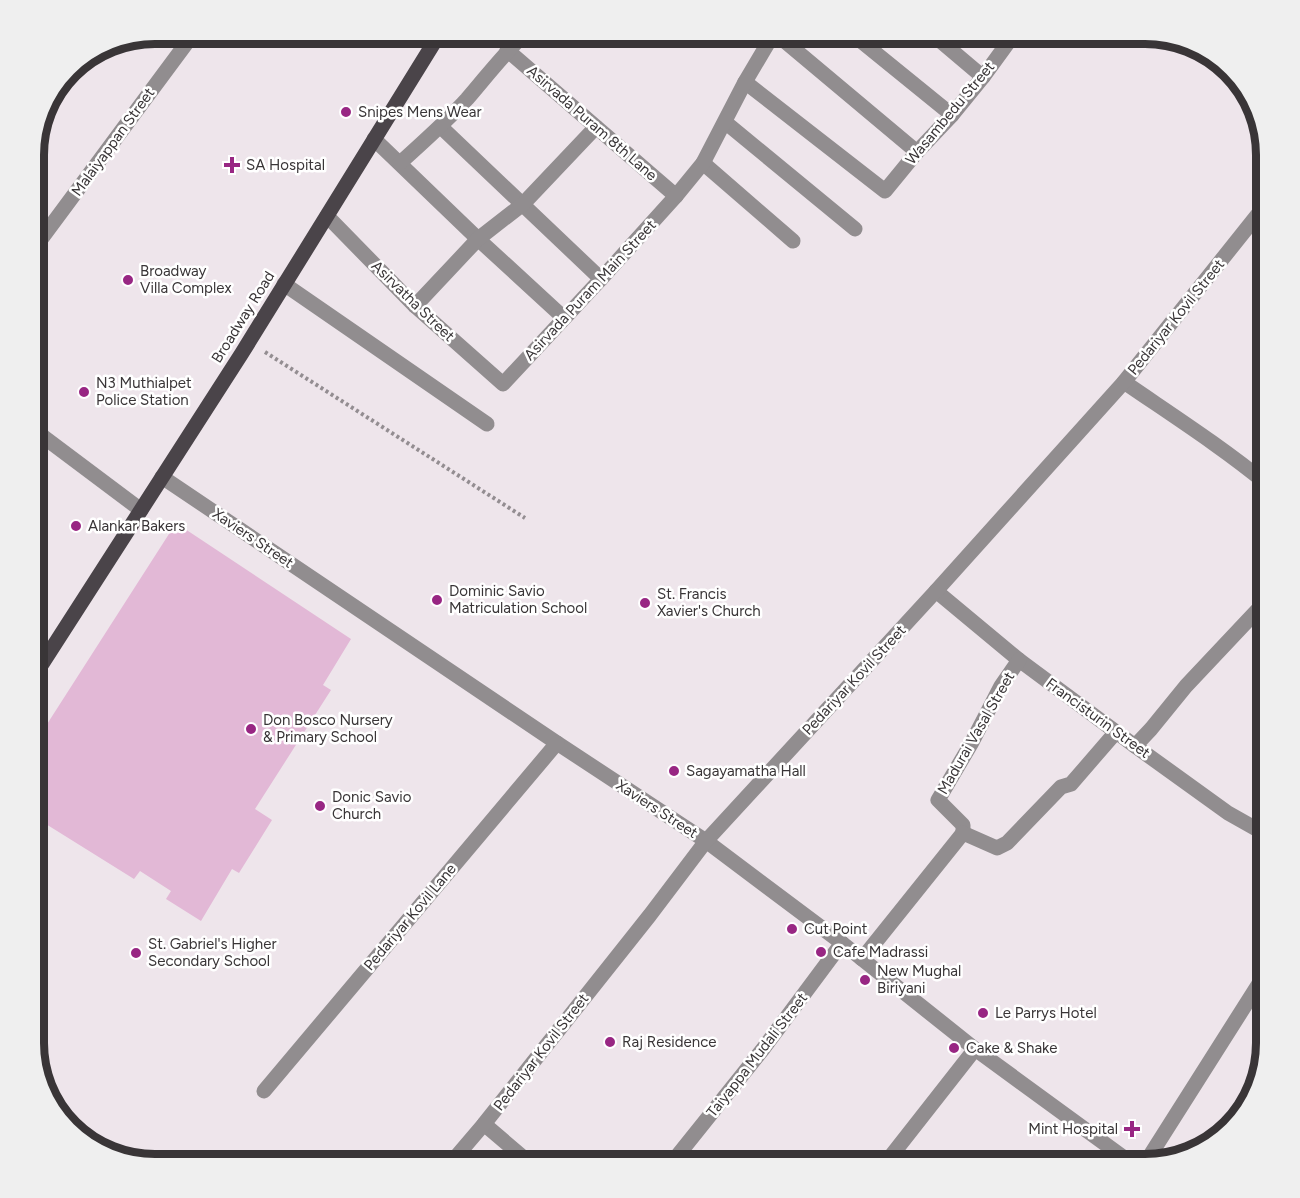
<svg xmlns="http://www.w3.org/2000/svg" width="1300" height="1198" viewBox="0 0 1300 1198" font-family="Figtree,sans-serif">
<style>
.green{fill:#e2b8d6}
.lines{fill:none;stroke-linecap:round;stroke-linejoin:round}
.path{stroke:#938d91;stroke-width:4;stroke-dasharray:3 3;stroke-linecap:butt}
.minor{stroke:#918d8f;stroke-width:15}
.major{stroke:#4a4449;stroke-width:15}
.poi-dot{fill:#982683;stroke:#fff;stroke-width:2}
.labels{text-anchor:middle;stroke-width:5;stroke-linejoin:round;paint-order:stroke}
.poi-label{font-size:15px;fill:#393537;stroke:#fff;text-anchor:start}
.street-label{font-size:15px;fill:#393537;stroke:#fff}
.rim{fill:none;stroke:#393537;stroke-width:8}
</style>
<rect width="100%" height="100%" fill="#eee5eb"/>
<polygon class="green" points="176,523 351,639 323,685 331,690 255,809 272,820 239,873 232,869 201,921 166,899 171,891 140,871 134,879 33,816 33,746"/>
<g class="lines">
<polyline class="path" points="265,352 525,518"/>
<g class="minor">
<polyline points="775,33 917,152"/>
<polyline points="851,33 952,115"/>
<polyline points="931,33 983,77"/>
<polyline points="1180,39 1229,67"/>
<polyline points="507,50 676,196"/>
<polyline points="745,82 885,191 917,152 952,115 983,77 1015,33"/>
<polyline points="725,122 855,229"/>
<polyline points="441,127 601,279"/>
<polyline points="374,139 478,239 564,318"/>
<path d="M400 163C423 142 446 122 467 99 487 76 503 54 526 33"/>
<polyline points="703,163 793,241"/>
<polyline points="327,216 415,306 503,384 601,279 676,196 703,163 745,82 774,33"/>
<polyline points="33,250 194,33"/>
<polyline points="284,284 487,424"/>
<polyline points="415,306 478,239 523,204 596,127"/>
<path d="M1124 382C1172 415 1222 447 1267 484"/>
<polyline points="33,429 141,510"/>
<polyline points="162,477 557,743 706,841 842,943 975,1049 1134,1165"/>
<polyline points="936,591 1019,660 1135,746 1228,813 1267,835"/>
<polyline points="1135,746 1151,729 1186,686 1267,600"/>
<polyline points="963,833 963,825 938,800 971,744 1001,686 1019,660"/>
<polyline points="862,959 963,833 997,848 1007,843 1061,787 1071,784 1116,732"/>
<polyline points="264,1091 557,743"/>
<polyline points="484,1124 532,1165"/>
<polyline points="449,1165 484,1124 650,915 706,841 936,591 1124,382 1267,203"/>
<polyline points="670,1165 763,1049 842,943"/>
<polyline points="884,1165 975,1049"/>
<polyline points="1144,1165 1267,971"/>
</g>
<polyline class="major" points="33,678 242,353 440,33"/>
</g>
<g class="poi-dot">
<circle cx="346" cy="112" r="6"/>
<path d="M229 156h6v6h6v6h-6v6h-6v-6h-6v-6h6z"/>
<circle cx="128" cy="280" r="6"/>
<circle cx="84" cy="392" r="6"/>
<circle cx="76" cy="526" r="6"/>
<circle cx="437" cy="600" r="6"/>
<circle cx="645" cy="603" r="6"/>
<circle cx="251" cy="729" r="6"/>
<circle cx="674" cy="771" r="6"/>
<circle cx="320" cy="806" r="6"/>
<circle cx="792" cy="929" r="6"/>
<circle cx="821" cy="952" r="6"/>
<circle cx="136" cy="953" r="6"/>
<circle cx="865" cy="980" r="6"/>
<circle cx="983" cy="1013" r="6"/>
<circle cx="610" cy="1042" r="6"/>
<circle cx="954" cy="1048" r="6"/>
<path d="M1129 1120h6v6h6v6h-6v6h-6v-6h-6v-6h6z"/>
</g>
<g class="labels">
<g class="poi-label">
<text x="358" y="117">Snipes Mens Wear</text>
<text x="246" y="170">SA Hospital</text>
<text x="140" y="276">Broadway<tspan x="140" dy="17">Villa Complex</tspan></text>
<text x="96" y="388">N3 Muthialpet<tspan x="96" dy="17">Police Station</tspan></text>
<text x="88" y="531">Alankar Bakers</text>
<text x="449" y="596">Dominic Savio<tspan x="449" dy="17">Matriculation School</tspan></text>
<text x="657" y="599">St. Francis<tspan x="657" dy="17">Xavier's Church</tspan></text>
<text x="263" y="725">Don Bosco Nursery<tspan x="263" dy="17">&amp; Primary School</tspan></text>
<text x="686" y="776">Sagayamatha Hall</text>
<text x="332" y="802">Donic Savio<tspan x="332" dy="17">Church</tspan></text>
<text x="804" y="934">Cut Point</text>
<text x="148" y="949">St. Gabriel's Higher<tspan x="148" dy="17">Secondary School</tspan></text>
<text x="833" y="957">Cafe Madrassi</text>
<text x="877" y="976">New Mughal<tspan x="877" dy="17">Biriyani</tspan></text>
<text x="995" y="1018">Le Parrys Hotel</text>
<text x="622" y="1047">Raj Residence</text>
<text x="966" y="1053">Cake &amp; Shake</text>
<text x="1118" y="1134" text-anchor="end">Mint Hospital</text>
</g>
<g class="street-label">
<text transform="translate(950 113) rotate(-50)" y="5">Wasambedu Street</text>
<text transform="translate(592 123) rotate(41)" y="5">Asirvada Puram 8th Lane</text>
<text transform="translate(113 142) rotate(-54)" y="5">Malaiyappan Street</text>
<text transform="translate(590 290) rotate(-47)" y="5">Asirvada Puram Main Street</text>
<text transform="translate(413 301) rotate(44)" y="5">Asirvatha Street</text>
<text transform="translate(243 317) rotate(-58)" y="5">Broadway Road</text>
<text transform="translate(1176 317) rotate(-51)" y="5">Pedariyar Kovil Street</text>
<text transform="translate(253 538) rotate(34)" y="5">Xaviers Street</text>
<text transform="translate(854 680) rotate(-47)" y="5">Pedariyar Kovil Street</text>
<text transform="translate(1098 718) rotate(36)" y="5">Francisturin Street</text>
<text transform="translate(976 733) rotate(-60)" y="5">Madurai Vasal Street</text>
<text transform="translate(657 809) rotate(33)" y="5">Xaviers Street</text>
<text transform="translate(410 917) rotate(-50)" y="5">Pedariyar Kovil Lane</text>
<text transform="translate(541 1052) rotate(-52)" y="5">Pedariyar Kovil Street</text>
<text transform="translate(757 1055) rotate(-52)" y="5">Taiyappa Mudali Street</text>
</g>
</g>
<path d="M0 0H1300V1198H0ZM155 44H1145A111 111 0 0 1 1256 155V1043A111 111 0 0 1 1145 1154H155A111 111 0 0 1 44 1043V155A111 111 0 0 1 155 44Z" fill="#efefef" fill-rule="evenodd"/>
<path class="rim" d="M155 44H1145A111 111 0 0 1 1256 155V1043A111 111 0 0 1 1145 1154H155A111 111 0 0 1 44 1043V155A111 111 0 0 1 155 44Z"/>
</svg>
